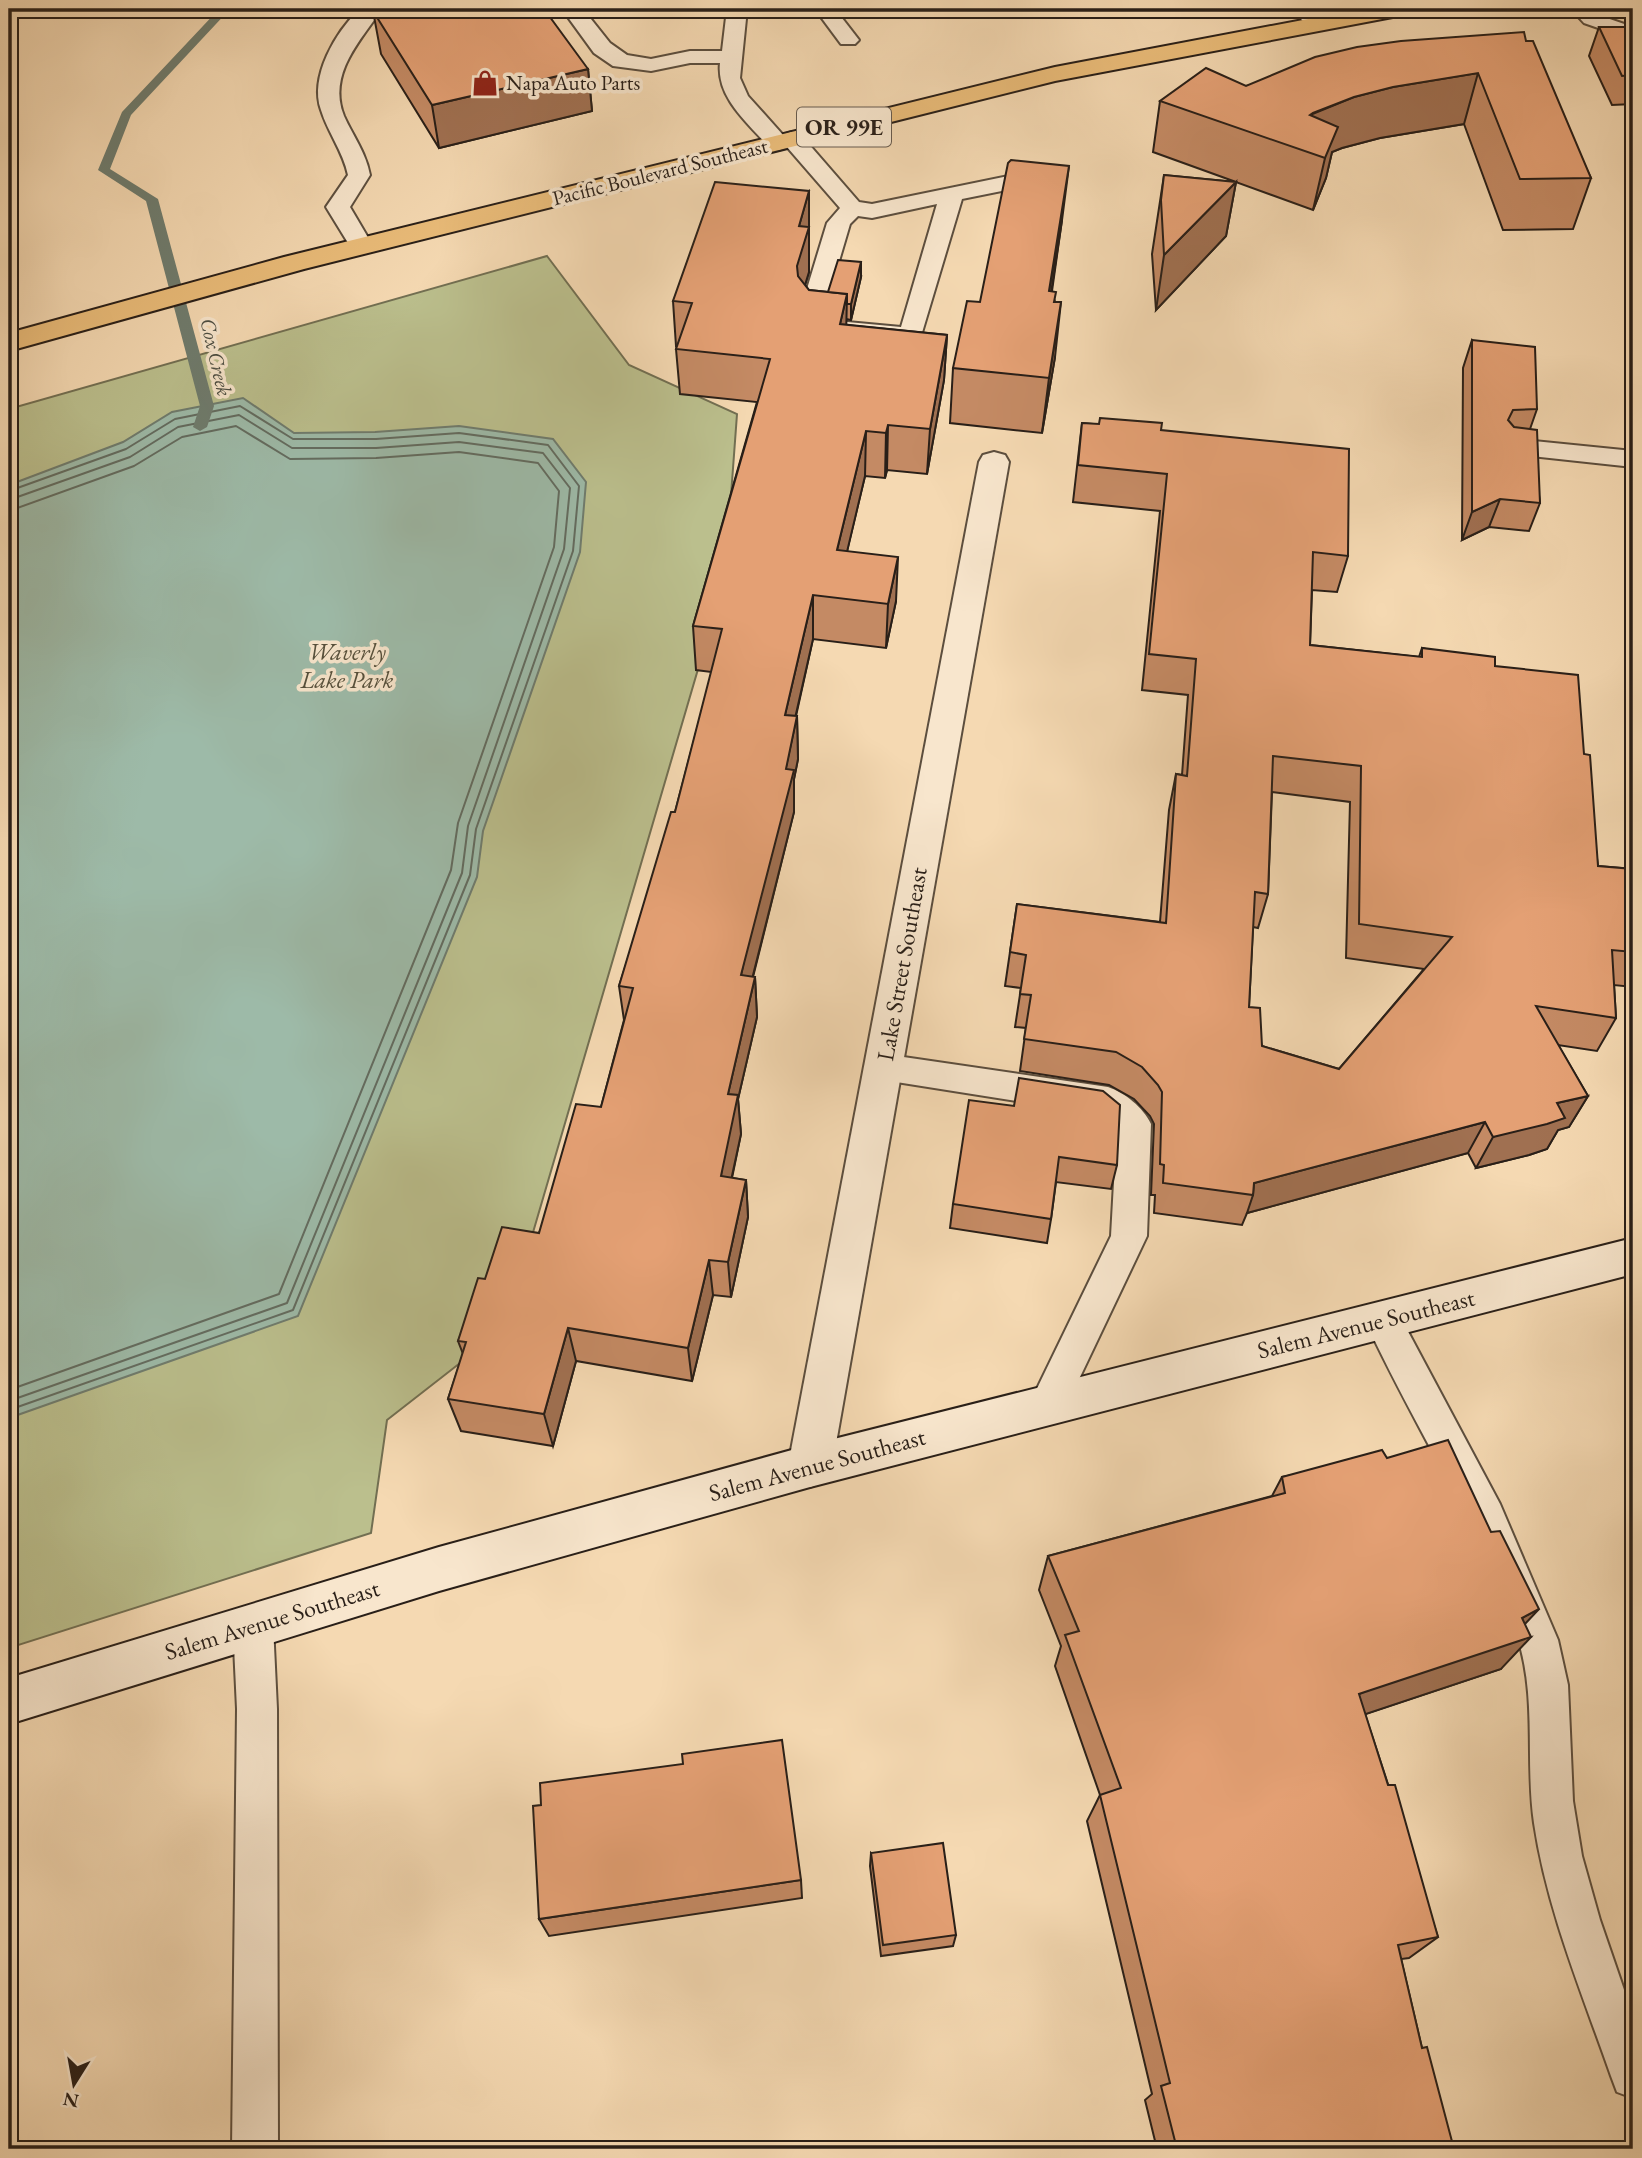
<svg xmlns="http://www.w3.org/2000/svg" width="1642" height="2158" viewBox="0 0 1642 2158" font-family="'EB Garamond',serif">
<style>
.green{fill:#bbbf8d;stroke:#726f52;stroke-width:2}
.water{fill:#9dbaa8;stroke:#6f7c6e;stroke-width:2}
.lines{fill:none;stroke-linecap:round;stroke-linejoin:round}
.shore{stroke:#636c60;stroke-width:2}
.stream{fill:#6f7c6e;fill-rule:evenodd}
.lane-casing{stroke:#5c4e3e;stroke-width:4}
.street-casing{stroke:#5c4e3e;stroke-width:4}
.secondary-casing{stroke:#291f18;stroke-width:4}
.highway-casing{stroke:#291f18;stroke-width:4}
.lane{fill:#f8e6cd;fill-rule:evenodd}
.street{fill:#f8e6cd;fill-rule:evenodd}
.secondary{fill:#f8e6cd;fill-rule:evenodd}
.highway{fill:#eabc79;fill-rule:evenodd}
.wall{fill:#c48a64;stroke:#291f18;stroke-width:2;fill-rule:evenodd}
.shaded-wall{fill:#a07051;stroke:#291f18;stroke-width:2}
.building{fill:#e4a074;stroke:#291f18;stroke-width:2;fill-rule:evenodd}
.labels{text-anchor:middle;stroke-width:7;stroke-linejoin:round;paint-order:stroke}
.far-poi-label{font-size:21px;fill:#291f18;stroke:#f8e6cd;text-anchor:start}
.far-street-label{font-size:21px;fill:#291f18;stroke:#f8e6cd}
.far-water-label{font-size:21px;font-style:italic;fill:#4c4e43;stroke:#f8e6cd}
.shield{fill:#f8e6cd;stroke:#675b4e;stroke-width:2}
.shield-label{font-size:23px;font-weight:bold;fill:#291f18}
.park-label{font-size:24px;font-style:italic;fill:#554f3b;stroke:#f8e6cd}
.street-label{font-size:24px;fill:#291f18;stroke:#f8e6cd}
</style>
<rect width="100%" height="100%" fill="#f5d9b2"/>
<filter id="stains"><feTurbulence type="fractalNoise" baseFrequency=".00286" numOctaves="4"/><feColorMatrix values="0 0 0 0 .2 0 0 0 0 .09 0 0 0 0 .02 0 0 0 .5 -.17"/></filter>
<radialGradient id="worn" r=".72"><stop offset=".6" stop-color="#630" stop-opacity="0"/><stop offset="1" stop-color="#630" stop-opacity=".3"/></radialGradient>
<polygon class="green" points="547,256 629,365 737,414 725,577 505,1328 387,1420 371,1533 9,1648 9,409"/>
<polygon class="water" points="243,398 294,433 375,432 459,426 553,439 586,482 580,552 483,831 477,877 298,1316 9,1418 9,485 123,442 172,412"/>
<g class="lines">
<g class="shore">
<polyline points="9,491 126,449 175,419 240,406 293,439 376,439 459,433 548,445 579,486 573,551 476,829 470,875 293,1310 9,1410"/>
<polyline points="9,500 130,457 178,427 239,415 292,448 376,448 459,442 543,453 570,488 564,549 468,826 462,873 287,1303 9,1401"/>
<polyline points="9,511 134,466 182,437 236,426 290,459 376,458 459,452 538,463 559,491 554,547 458,823 451,870 279,1294 9,1390"/>
</g>
<polygon class="stream" points="219,9 230,9 131,115 110,169 158,199 214,406 207,427 200,431 193,427 200,406 146,201 98,170 122,112"/>
<g class="lane-casing">
<g id="lane">
<path d="M360 9H382C361 40 327 74 344 116 353 136 366 153 370 175L350 207 373 246 369 251H353L326 207 348 175C343 151 328 133 321 110 309 77 336 31 360 9Z"/>
<path d="M562 9H583L610 43 627 55 651 59 690 51H722L727 9H747L740 78 748 96 783 135 792 132 800 134 859 202 872 204 1033 171 1044 178 1041 183 962 199 921 336 902 344 810 332 801 321 800 312 827 223 840 208 787 147 778 150 770 148C749 124 716 98 720 63H690L651 71 613 66 594 53ZM937 204 901 327 826 320 824 312 850 224 858 216 872 218Z"/>
<polygon points="815,9 835,9 859,40 855,44 841,44"/>
<polygon points="1291,9 1313,9 1327,24 1324,28 1310,28"/>
<polygon points="1571,9 1593,9 1598,15 1633,27 1633,40 1584,23"/>
<polygon points="1513,439 1633,451 1633,467 1504,453 1500,447 1504,441"/>
<path d="M883 1054 1108 1087C1125 1093 1143 1107 1151 1124L1147 1236 1061 1417 1048 1422 1035 1417 1029 1405 1111 1236 1117 1129 1099 1114 871 1078 866 1068 871 1058Z"/>
<path d="M1383 1304 1396 1309 1500 1504 1558 1640 1568 1685 1573 1801 1582 1856 1600 1920 1633 2016V2098L1617 2092 1611 2076C1582 1993 1547 1910 1534 1823 1525 1762 1537 1699 1518 1639 1481 1527 1414 1427 1365 1320L1370 1309Z"/>
<polygon points="253,1605 267,1611 273,1625 277,1709 278,2149 232,2149 237,1709 233,1625 239,1611"/>
</g>
</g>
<g class="street-casing">
<polygon id="street" points="994,452 1005,455 1009,462 832,1466 825,1481 810,1487 795,1481 788,1466 979,462 983,455"/>
</g>
<g class="secondary-casing">
<polygon id="secondary" points="1633,1238 1633,1274 810,1487 439,1591 9,1724 9,1678 439,1547 810,1445"/>
</g>
<g class="highway-casing">
<polygon id="highway" points="1361,9 1410,9 1407,14 1398,16 1055,81 304,269 9,351 9,333 284,257 1055,67"/>
</g>
<use href="#lane" class="lane"/>
<use href="#street" class="street"/>
<use href="#secondary" class="secondary"/>
<use href="#highway" class="highway"/>
</g>
<g class="wall">
<polygon points="373,11 588,69 592,111 439,148 381,54"/>
<polygon points="1599,27 1633,27 1633,104 1612,105 1589,56"/>
<polygon points="1526,41 1591,178 1573,229 1503,230 1464,124 1380,138 1342,148 1332,152 1326,178 1313,210 1236,182 1226,236 1156,310 1152,254 1164,175 1236,182 1153,152 1160,101 1246,86"/>
<polygon points="809,191 809,272 805,285 809,290 828,292 861,277 851,320 846,319 846,325 947,335 944,380 927,474 887,470 885,478 865,476 847,551 896,601 886,648 813,639 796,716 797,716 798,759 794,779 794,812 753,977 755,977 757,1017 738,1099 741,1134 732,1178 746,1180 748,1217 731,1297 713,1295 692,1381 576,1361 553,1446 461,1431 448,1399 463,1354 458,1341 485,1279 539,1233 601,1107 624,1020 619,986 675,812 712,672 696,670 693,626 757,402 680,394 676,349 677,346 676,346 673,301"/>
<polygon points="1062,220 1052,291 1055,302 1055,357 1042,433 950,423 953,368"/>
<polygon points="1472,340 1537,409 1530,429 1540,503 1529,531 1489,527 1462,540 1463,368"/>
<path d="M1082 423 1161 430 1348 556 1337 592 1312 590 1310 645 1419 657 1422 648 1495 666 1584 754 1598 866 1633 869V987L1614 985 1616 1018 1597 1051 1558 1045 1588 1096 1569 1127 1558 1130 1547 1149 1529 1155 1476 1168 1468 1153 1247 1213 1242 1225 1154 1213 1155 1195H1151L1154 1124 1150 1116 1134 1099 1109 1085 1020 1071 1026 1028 1015 1027 1021 988 1005 986 1017 904 1160 922 1169 810 1176 774 1182 775 1188 695 1142 690 1160 511 1073 502ZM1272 792 1350 802 1346 958 1424 969 1339 1069 1262 1046 1249 1007 1253 927 1258 928 1268 894Z"/>
<polygon points="1014,1106 1117,1165 1111,1189 1056,1182 1051,1219 1047,1243 950,1228 953,1204"/>
<polygon points="1387,1458 1525,1624 1501,1669 1365,1714 1438,1937 1409,1958 1401,1959 1422,2048 1454,2149 1157,2149 1145,2100 1152,2094 1087,1821 1100,1795 1055,1666 1061,1646 1039,1590 1048,1556 1272,1496 1282,1477"/>
<polygon points="871,1853 956,1935 953,1946 881,1956 870,1866"/>
<polygon points="801,1880 802,1898 549,1936 539,1919"/>
</g>
<g class="shaded-wall">
<polygon points="588,69 592,111 439,148 432,105"/>
<polygon points="1478,73 1464,124 1380,138 1342,148 1332,152 1326,178 1313,210 1325,158 1310,115 1354,97 1393,87"/>
<polygon points="1069,166 1062,220 1043,346 1049,291"/>
<polygon points="1236,182 1226,236 1156,310 1164,255"/>
<polygon points="809,191 809,272 797,311 797,266 799,226"/>
<polygon points="861,262 861,277 851,320 851,304"/>
<polygon points="847,294 846,339 840,324"/>
<polygon points="1061,302 1055,357 1042,433 1049,378"/>
<polygon points="947,335 944,380 927,474 930,429"/>
<polygon points="888,425 887,470 885,478 886,433"/>
<polygon points="866,431 865,476 837,594 837,550"/>
<polygon points="1500,499 1489,527 1462,540 1472,512"/>
<polygon points="898,557 896,601 886,648 888,604"/>
<polygon points="813,595 813,639 786,758 785,715"/>
<polygon points="797,716 798,759 794,779 794,812 743,1015 741,975"/>
<polygon points="755,977 757,1017 738,1099 741,1134 724,1213 721,1176 728,1094"/>
<polygon points="1588,1096 1569,1127 1558,1130 1547,1149 1529,1155 1476,1168 1493,1137 1557,1103"/>
<polygon points="1485,1122 1468,1153 1247,1213 1253,1195 1254,1183"/>
<polygon points="746,1180 748,1217 731,1297 728,1262"/>
<polygon points="709,1260 713,1295 692,1381 688,1348"/>
<polygon points="568,1328 576,1361 553,1446 544,1414"/>
<polygon points="1539,1609 1509,1641 1531,1637 1501,1669 1336,1724 1359,1694 1522,1618"/>
</g>
<g class="building">
<polygon points="385,9 544,9 588,69 432,105 373,11"/>
<polygon points="1599,27 1633,27 1633,75 1622,76"/>
<polygon points="1524,32 1526,41 1533,41 1591,178 1520,179 1478,73 1393,87 1354,97 1313,113 1310,115 1338,127 1325,158 1160,101 1206,68 1246,86 1315,57 1357,47 1401,41"/>
<polygon points="1011,160 1069,166 1049,291 1056,292 1054,302 1061,302 1049,378 953,368 967,301 980,302 1008,163"/>
<polygon points="1164,175 1236,182 1164,255 1161,200"/>
<polygon points="715,182 809,191 799,226 809,227 797,266 798,276 809,290 847,294 840,324 947,335 930,429 888,425 886,433 866,431 837,550 898,557 888,604 813,595 785,715 797,716 786,769 794,770 741,975 755,977 728,1094 738,1095 721,1176 746,1180 728,1262 709,1260 688,1348 568,1328 544,1414 448,1399 466,1342 458,1341 478,1278 485,1279 502,1227 539,1233 576,1104 601,1107 633,988 619,986 671,812 675,812 722,629 693,626 770,359 676,349 692,303 673,301"/>
<polygon points="838,260 861,262 851,304 847,304 847,294 828,292"/>
<polygon points="1472,340 1535,347 1537,409 1513,410 1508,420 1514,427 1537,430 1540,503 1500,499 1472,512"/>
<path d="M1100 418 1162 423 1161 430 1349 449 1348 556 1313 552 1310 645 1422 657V648L1495 657V666L1578 675 1584 754 1590 755 1598 866 1633 869V952L1612 950 1616 1018 1536 1006 1588 1096 1557 1103 1565 1118 1547 1124 1493 1137 1485 1122 1254 1183 1253 1195 1163 1183 1164 1165 1160 1164 1162 1092 1158 1085 1142 1067 1116 1052 1024 1039 1031 995 1020 994 1026 955 1010 952 1017 904 1166 923 1176 774 1187 776 1196 659 1149 654 1167 474 1078 465 1082 423 1099 424ZM1273 756 1361 766 1359 924 1452 937 1339 1069 1262 1046 1260 1008 1249 1007 1255 892 1268 894Z"/>
<polygon points="1019,1078 1103,1091 1120,1105 1117,1165 1059,1157 1051,1219 953,1204 969,1100 1014,1106"/>
<polygon points="1448,1440 1491,1532 1500,1531 1539,1609 1522,1618 1531,1637 1359,1694 1388,1785 1395,1785 1438,1937 1398,1945 1422,2048 1427,2047 1454,2149 1177,2149 1161,2086 1170,2083 1100,1795 1121,1788 1065,1635 1079,1631 1048,1556 1285,1493 1282,1477 1382,1450 1387,1458"/>
<polygon points="782,1740 801,1880 539,1919 533,1806 541,1805 540,1783 683,1764 682,1754"/>
<polygon points="943,1843 956,1935 883,1945 871,1853"/>
</g>
<defs>
<g id="shop-bare" transform="scale(2.1)"><path d="M-5-2.5h2.3a2.7 3.5 0 0 1 5.4 0H5L5.5 6h-11ZM-1.5-2.5h3a1.5 2.3 0 0 0-3 0Z" fill="#8f2418" stroke="#f8e6cd" stroke-width="2.5" paint-order="stroke"/></g>
</defs>
<g fill-rule="evenodd">
<use href="#shop-bare" x="485" y="83"/>
</g>
<g class="labels">
<g class="far-poi-label">
<text x="506" y="90">Napa Auto Parts</text>
</g>
<g class="far-street-label">
<text transform="translate(660 172) rotate(-14)" y="7">Pacific Boulevard Southeast</text>
</g>
<g class="far-water-label">
<text transform="translate(216 357) rotate(77)" y="7">Cox Creek</text>
</g>
<rect class="shield" x="797" y="107.5" width="94" height="39" rx="5"/>
<g class="shield-label">
<text x="844" y="135">OR 99E</text>
</g>
<g class="park-label">
<text x="347" y="660">Waverly<tspan x="347" dy="28">Lake Park</tspan></text>
</g>
<g class="street-label">
<text transform="translate(902 964) rotate(-80)" y="8">Lake Street Southeast</text>
<text transform="translate(1366 1324) rotate(-14)" y="8">Salem Avenue Southeast</text>
<text transform="translate(817 1465) rotate(-15)" y="8">Salem Avenue Southeast</text>
<text transform="translate(272 1620) rotate(-17)" y="8">Salem Avenue Southeast</text>
</g>
</g>
<rect width="1642" height="2158" fill="none" stroke="#f5d9b2" stroke-width="35"/>
<rect x="10" y="10" width="1621" height="2137" fill="none" stroke="#291f18" stroke-width="3.5"/>
<rect x="18" y="18" width="1607" height="2123" fill="none" stroke="#291f18" stroke-width="2"/>
<g transform="translate(74 2084) rotate(191)" stroke="#f8e6cd" stroke-width="5" paint-order="stroke">
<path d="M0-5L12 26L0 18L-12 26Z" fill="#291f18"/>
<text y="-10" font-size="19" font-weight="bold" text-anchor="middle" fill="#291f18">N</text>
</g>
<rect width="100%" height="100%" filter="url(#stains)"/>
<rect width="100%" height="100%" fill="url(#worn)"/>
</svg>
